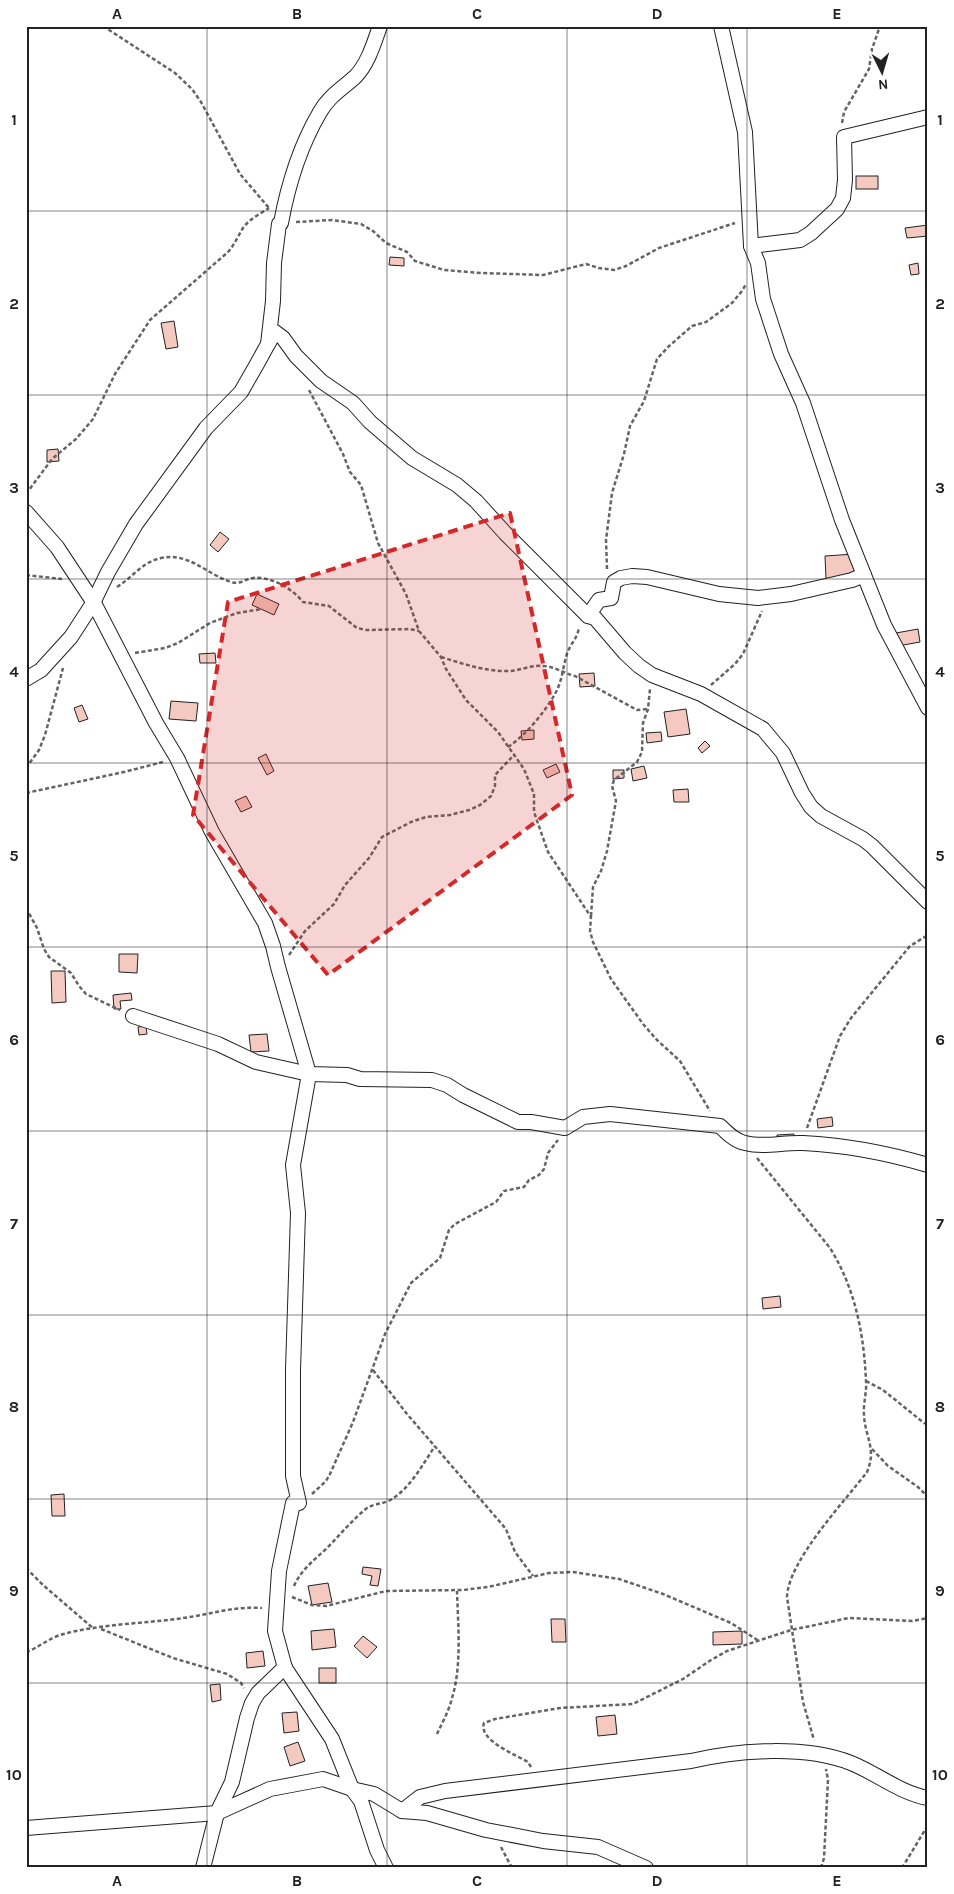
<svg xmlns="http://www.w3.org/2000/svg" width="954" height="1894" viewBox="0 0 954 1894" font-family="Karla,sans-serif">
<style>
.building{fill:#f3c9c0;stroke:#222}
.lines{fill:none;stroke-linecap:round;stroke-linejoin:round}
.street-casing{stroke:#222;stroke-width:16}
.path{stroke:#646464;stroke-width:2.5;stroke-dasharray:4 2.5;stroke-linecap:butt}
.street{stroke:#fff;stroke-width:14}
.marked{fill:#d62828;fill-opacity:0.2;stroke:#d62828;stroke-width:4;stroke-dasharray:10 6;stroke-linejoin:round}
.grid{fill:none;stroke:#222;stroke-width:1;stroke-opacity:0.55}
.neatline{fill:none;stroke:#222;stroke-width:2}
.grid-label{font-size:16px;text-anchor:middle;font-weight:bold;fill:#222}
</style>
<rect width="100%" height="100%" fill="#fff"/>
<g class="building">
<rect x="856" y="176" width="22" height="13"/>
<polygon points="928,225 928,236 907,238 905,228"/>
<polygon points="390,257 404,258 404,266 389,265"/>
<polygon points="918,263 919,274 911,275 909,265"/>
<polygon points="174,321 178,347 166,349 161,323"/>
<polygon points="58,449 59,461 47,462 47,450"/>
<polygon points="220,532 229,539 218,552 210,545"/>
<polygon points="855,554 856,577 826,579 825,556"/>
<polygon points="257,594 279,604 274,615 252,605"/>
<polygon points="918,629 920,642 898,646 896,633"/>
<polygon points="215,653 216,663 200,663 199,654"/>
<polygon points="594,673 595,686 580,687 579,674"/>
<polygon points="171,701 198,703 196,721 169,719"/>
<polygon points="82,705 88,719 79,722 74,708"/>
<polygon points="686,709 690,734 668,737 664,712"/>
<polygon points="534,730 534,739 522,740 521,731"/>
<polygon points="661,732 662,741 647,743 646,733"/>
<polygon points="705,741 710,746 702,753 698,748"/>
<polygon points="266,754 274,771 267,775 258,758"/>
<polygon points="556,764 560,772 547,778 543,770"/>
<polygon points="644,766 647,778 633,781 631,769"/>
<polygon points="613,770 624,770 624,778 613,779"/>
<polygon points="688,789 689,802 674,802 673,790"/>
<polygon points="246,796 252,807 241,812 235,801"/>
<polygon points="119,954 138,954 137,973 119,972"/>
<polygon points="51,971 65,971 66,1002 52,1003"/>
<polygon points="131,993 132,1000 120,1001 121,1009 114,1009 113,995"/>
<polygon points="146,1026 147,1034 139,1035 138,1027"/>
<polygon points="267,1034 269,1051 251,1052 249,1035"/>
<polygon points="832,1117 833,1126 818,1128 817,1119"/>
<polygon points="794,1134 794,1142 777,1142 777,1135"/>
<polygon points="780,1296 781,1307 763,1309 762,1298"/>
<polygon points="64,1494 65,1516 52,1516 51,1495"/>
<polygon points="363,1567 381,1569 378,1586 370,1585 372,1576 362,1574"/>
<polygon points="328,1583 332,1602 312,1605 308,1586"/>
<polygon points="551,1619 565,1619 566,1642 552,1642"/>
<polygon points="334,1629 336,1647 312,1650 311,1631"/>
<polygon points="742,1631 742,1644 713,1645 713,1632"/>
<polygon points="363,1636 377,1647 367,1658 354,1646"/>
<polygon points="263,1651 265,1666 247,1668 246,1653"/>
<rect x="319" y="1668" width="17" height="15"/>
<polygon points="220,1684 221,1700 212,1702 210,1685"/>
<polygon points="297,1712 299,1731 284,1733 282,1713"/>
<polygon points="615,1715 617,1734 598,1736 596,1717"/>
<polygon points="298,1742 305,1761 290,1766 284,1747"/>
</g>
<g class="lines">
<g class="street-casing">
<g id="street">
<polyline points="721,26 745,132 751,246 758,263 763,299 781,354 803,403 842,520 884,625 928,708"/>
<polyline points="751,246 800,240 811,233 837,209 843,198 845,180 844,137 928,117"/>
<polyline points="268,344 275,332 283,338 296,356 321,381 353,403 370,422 412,458 457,485 476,501 505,533 588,616 595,618 625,653 639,666 652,675 701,694 763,729 783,753 802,793 811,807 821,816 863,839 872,846 928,902"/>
<polyline points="26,512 57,547 94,603 156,723 177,758 212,832 265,923 273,946 278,967 309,1074 293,1165 298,1213 293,1370 293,1476 299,1503 293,1503 279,1571 275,1631 285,1668 332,1739 352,1789 361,1801 377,1850 386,1868"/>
<polyline points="588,616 599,600 611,598 614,582 621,578 632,576 647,577 719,594 758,598 791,594 852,580 864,575"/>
<path d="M26 679 41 670 71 637 93 603 108 572 136 524 206 428 241 392 257 364 268 344 273 301 274 263 279 224 281 223C288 185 300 146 320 112 328 97 343 88 355 77 368 64 374 43 380 26"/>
<path d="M133 1016 218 1044 256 1062 309 1074 347 1075 360 1079 432 1080 447 1085 463 1095 518 1122H531L565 1128 583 1117 610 1114 720 1126C727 1133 735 1141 745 1143 764 1148 784 1142 803 1143 845 1145 887 1153 928 1165"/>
<polyline points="402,1811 427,1813 486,1830 543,1841 598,1847 646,1868"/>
<path d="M26 1828 217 1813 270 1789 323 1779 352 1789 374 1794 402 1811 420 1797 445 1791 691 1761C739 1750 804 1745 851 1763 876 1773 900 1793 928 1798"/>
<polyline points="203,1868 217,1813 232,1782 247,1718 252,1703 258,1693 285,1667"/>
</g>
</g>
<g class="path">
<polyline points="103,26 175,73 192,89 201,102 240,174 269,208"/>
<polyline points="842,123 844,112 869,69 872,49 880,26"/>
<polyline points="296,222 332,220 361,224 373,231 386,243 407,252 415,261 444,270 481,273 543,275 586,264 599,268 614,270 626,266 659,248 735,223"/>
<polyline points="309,390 343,454 350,472 361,485 378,543 406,594 419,631 441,657 446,669 466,700 498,732 524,769 534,794 534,812 548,852 591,917 590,931 593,942 611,979 643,1024 657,1040 680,1061 710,1111"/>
<path d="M26 494 52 459 76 439 93 419 115 374 150 320 228 252C235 244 238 236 243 228 249 219 260 214 269 208"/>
<polyline points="607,569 606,540 612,493 624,454 630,426 644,401 657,359 668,347 692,326 706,322 732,303 742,291 746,284"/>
<polyline points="26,575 62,579"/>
<path d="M117 587C132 578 142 562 161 558 189 552 206 574 231 582 240 585 245 579 253 578 271 576 293 589 303 602L329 606 357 628 367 630 410 629 419 631"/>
<polyline points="926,648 928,648"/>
<polyline points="135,653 165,648 178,643 210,623 237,613 262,609"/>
<path d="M441 657C464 664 486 672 511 671 521 670 531 665 542 666 554 666 563 673 575 676L637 710 648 709"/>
<polyline points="711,685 735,664 743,654 762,611"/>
<path d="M508 747C527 734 545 712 556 692 563 679 563 664 568 651 572 642 578 637 579 627"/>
<polyline points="26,768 39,750 45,735 63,668"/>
<polyline points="26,793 124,772 163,762"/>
<polyline points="26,908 37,928 44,949 49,957 71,973 79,986 86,994 120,1010"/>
<polyline points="591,916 593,887 601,871 607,851 616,801 612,786 614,780 637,762 642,752 643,723 648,709 650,689"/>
<polyline points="289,955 305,931 334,904 345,885 369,858 382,837 411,822 426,817 450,815 469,810 480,805 491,796 495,786 495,775 514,755"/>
<polyline points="807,1128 840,1036 851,1018 910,946 928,935"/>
<path d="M757 1158 830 1248C855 1288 864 1334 866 1381 867 1392 863 1404 864 1415 865 1437 877 1449 867 1472 845 1501 788 1561 787 1597L803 1702 814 1740"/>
<polyline points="373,1370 407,1414 506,1529 515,1552 533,1576"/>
<polyline points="866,1381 883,1390 924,1423 928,1424"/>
<polyline points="872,1449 888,1466 918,1487 928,1497"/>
<polyline points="312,1494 326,1481 330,1474 353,1422 385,1334 411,1283 440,1258 449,1230 455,1224 496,1202 504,1191 524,1187 529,1180 539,1175 544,1169 548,1153 558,1140"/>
<polyline points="26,1568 43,1585 94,1629"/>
<path d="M294 1586C301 1570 314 1560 326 1549 340 1535 352 1520 367 1508 375 1503 385 1504 392 1499 411 1487 423 1464 435 1446"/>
<polyline points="292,1597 312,1605 326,1606 386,1591 463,1590 488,1587 549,1573 573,1572 619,1579 663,1594 731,1623 759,1641"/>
<polyline points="101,1629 173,1658 227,1674 241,1683 244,1688"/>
<path d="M26 1652C38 1648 48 1639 60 1635 102 1623 147 1624 190 1617 214 1613 237 1606 262 1608"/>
<path d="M437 1734C442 1723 449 1711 452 1698 462 1666 458 1624 457 1591"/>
<path d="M531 1767 528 1762C516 1755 478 1740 484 1723L495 1719 560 1708 633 1704 683 1679 711 1660 727 1651 791 1630 849 1618 912 1621 928 1618"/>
<polyline points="501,1847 512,1868"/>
<polyline points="821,1868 824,1858 828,1780 826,1769"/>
<polyline points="902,1868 928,1825"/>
</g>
<use href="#street" class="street"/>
</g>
<path class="marked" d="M510 513 572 795 328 975 193 815 228 602Z"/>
<path class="grid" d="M207 26V1868M387 26V1868M567 26V1868M747 26V1868M26 211H928M26 395H928M26 579H928M26 763H928M26 947H928M26 1131H928M26 1315H928M26 1499H928M26 1683H928"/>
<rect width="954" height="1894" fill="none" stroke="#ffffff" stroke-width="55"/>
<g transform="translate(882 72) rotate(175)" stroke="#ffffff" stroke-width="4" paint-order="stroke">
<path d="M0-4L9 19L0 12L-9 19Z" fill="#222222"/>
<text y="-8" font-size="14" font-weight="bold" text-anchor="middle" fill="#222222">N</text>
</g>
<rect x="28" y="28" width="898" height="1838" class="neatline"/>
<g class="grid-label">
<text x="117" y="19">A</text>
<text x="297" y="19">B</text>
<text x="477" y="19">C</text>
<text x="657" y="19">D</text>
<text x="837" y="19">E</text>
<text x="14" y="125">1</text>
<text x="940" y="125">1</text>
<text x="14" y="309">2</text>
<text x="940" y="309">2</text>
<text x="14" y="493">3</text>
<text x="940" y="493">3</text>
<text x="14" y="677">4</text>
<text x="940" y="677">4</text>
<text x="14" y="861">5</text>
<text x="940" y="861">5</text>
<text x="14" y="1045">6</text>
<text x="940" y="1045">6</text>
<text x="14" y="1229">7</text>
<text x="940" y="1229">7</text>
<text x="14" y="1412">8</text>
<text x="940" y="1412">8</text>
<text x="14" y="1596">9</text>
<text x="940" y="1596">9</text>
<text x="14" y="1780">10</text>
<text x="940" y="1780">10</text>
<text x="117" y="1886">A</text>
<text x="297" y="1886">B</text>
<text x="477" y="1886">C</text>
<text x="657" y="1886">D</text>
<text x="837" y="1886">E</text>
</g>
</svg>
